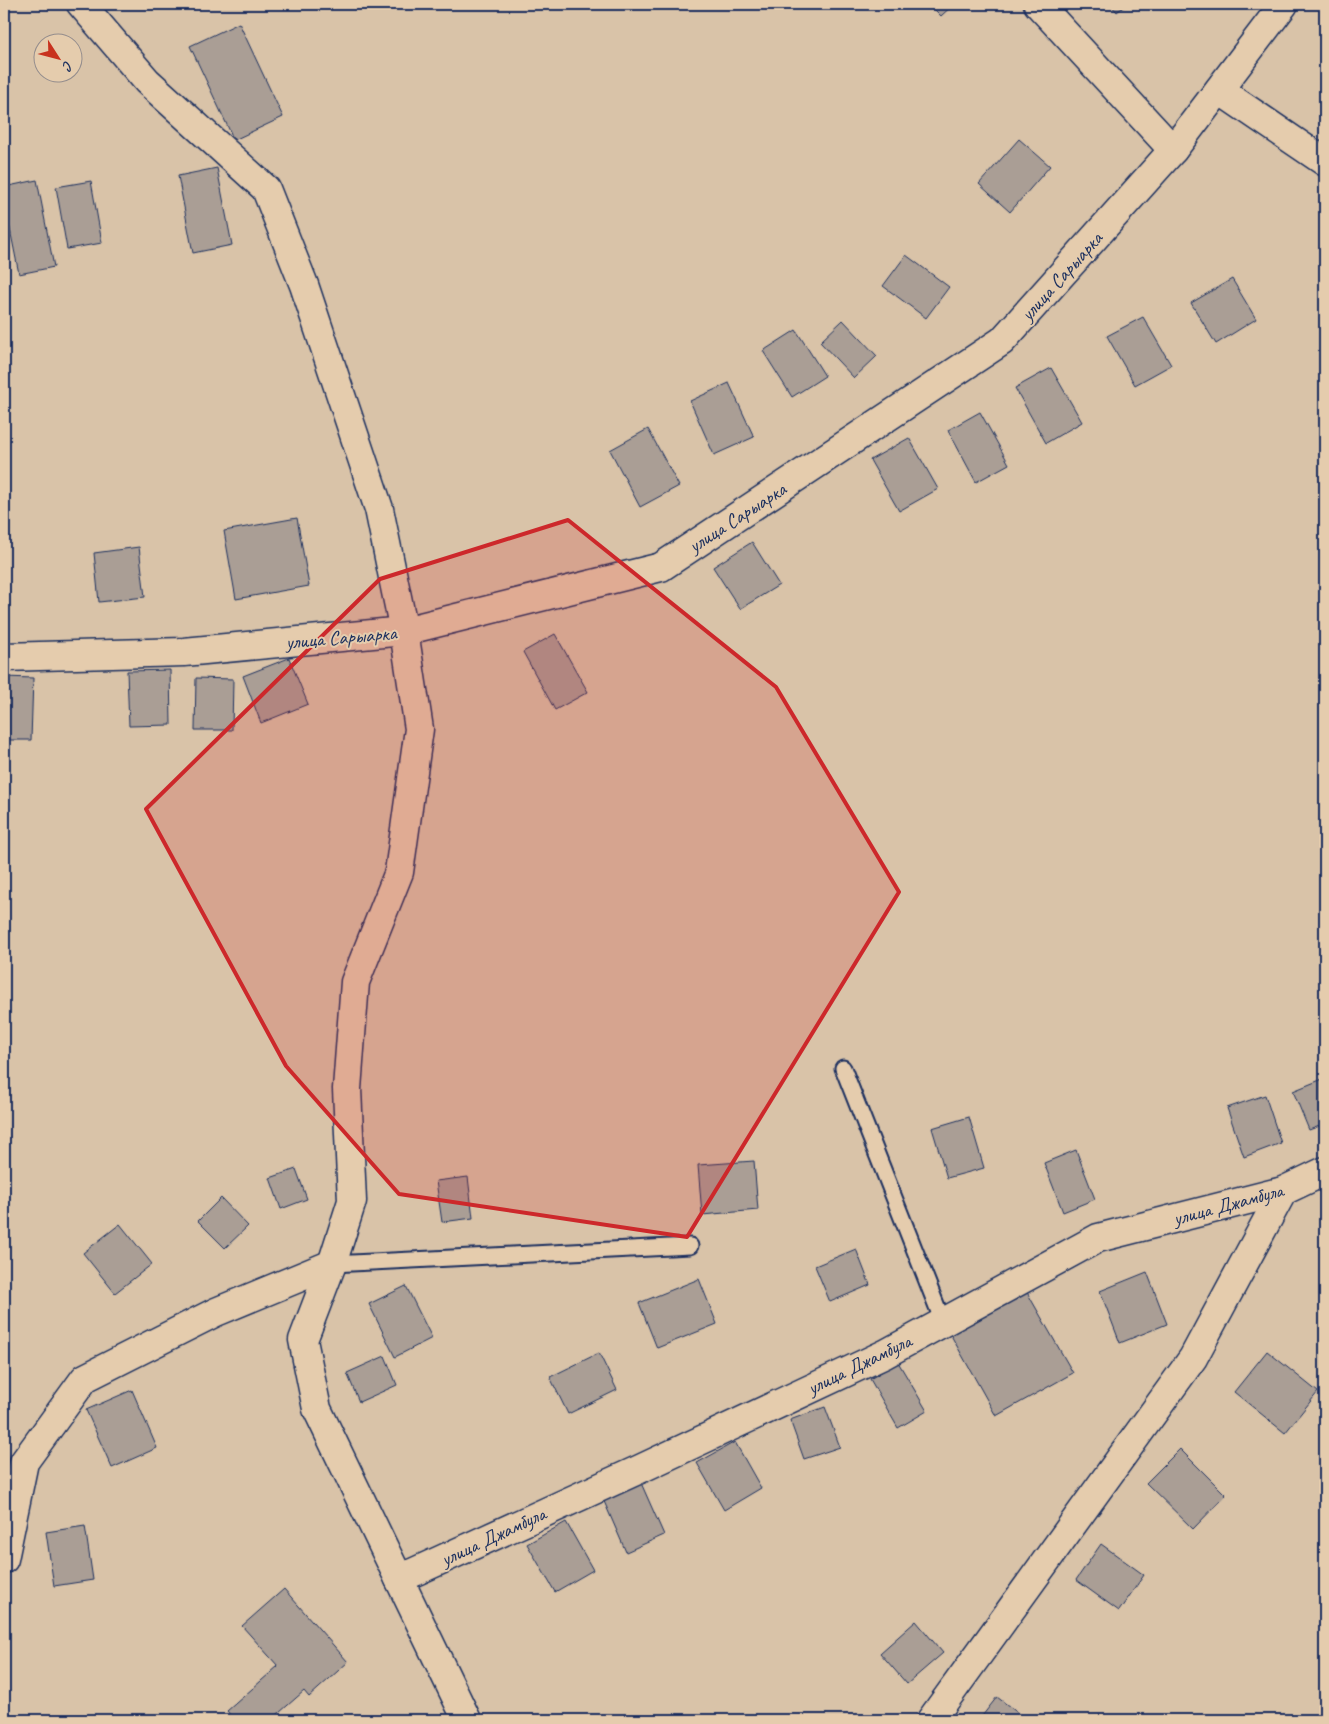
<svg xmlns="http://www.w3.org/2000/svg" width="1329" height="1724" viewBox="0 0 1329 1724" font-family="Caveat,sans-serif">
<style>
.building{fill:#aa9e95;stroke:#1b2f5e}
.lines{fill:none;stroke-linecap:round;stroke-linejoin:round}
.lane-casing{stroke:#1b2f5e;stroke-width:19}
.street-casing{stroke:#1b2f5e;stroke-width:31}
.lane{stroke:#e5ccad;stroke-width:15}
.street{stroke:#e5ccad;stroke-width:28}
.marked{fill:#cd282b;fill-opacity:0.2;stroke:#cd282b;stroke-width:4;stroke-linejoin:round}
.labels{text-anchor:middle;stroke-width:4;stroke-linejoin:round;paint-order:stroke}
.street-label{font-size:20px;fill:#1b2f5e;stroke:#e5ccad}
</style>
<rect width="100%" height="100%" fill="#d9c3a8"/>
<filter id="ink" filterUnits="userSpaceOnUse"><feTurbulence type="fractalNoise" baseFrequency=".02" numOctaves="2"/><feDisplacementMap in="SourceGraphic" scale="10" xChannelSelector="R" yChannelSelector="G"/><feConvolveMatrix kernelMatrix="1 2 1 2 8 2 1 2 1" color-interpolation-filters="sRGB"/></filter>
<g filter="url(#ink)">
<g class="building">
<polygon points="929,4 954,4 941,16"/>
<polygon points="1110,4 1127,4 1117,12"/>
<polygon points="239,23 283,117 234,140 190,46"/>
<polygon points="1019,139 1050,166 1010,212 979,184"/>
<polygon points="217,168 232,245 193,253 178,176"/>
<polygon points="37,180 54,267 19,274 4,199 4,187"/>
<polygon points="91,181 102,243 67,249 56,187"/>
<polygon points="906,255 949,287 926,318 883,286"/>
<polygon points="1232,279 1256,319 1216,344 1191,303"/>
<polygon points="1143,317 1171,365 1135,385 1107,336"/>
<polygon points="843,320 877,356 854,378 820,342"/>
<polygon points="796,330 825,376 792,397 763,351"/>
<polygon points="1051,368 1082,422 1046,443 1015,388"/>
<polygon points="729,383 754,437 714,455 690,401"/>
<polygon points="980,412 1009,464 976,482 948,430"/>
<polygon points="648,429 679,486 640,507 610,450"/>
<polygon points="909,438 938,489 899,511 870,460"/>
<polygon points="297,518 309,586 236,599 224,531"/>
<polygon points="752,542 779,585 740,609 713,567"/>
<polygon points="139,547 145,597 99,602 94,553"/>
<polygon points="555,634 588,692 555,710 523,652"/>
<polygon points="289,658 308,704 261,723 243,676"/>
<polygon points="170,670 171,725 129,726 127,671"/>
<polygon points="4,677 33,678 31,740 4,740"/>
<polygon points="196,678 233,679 232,730 195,730"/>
<polygon points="1325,1078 1325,1124 1309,1130 1293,1091"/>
<polygon points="1265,1095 1281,1143 1244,1157 1227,1108"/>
<polygon points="969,1117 984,1168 947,1178 932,1128"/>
<polygon points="1076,1150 1095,1199 1063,1212 1044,1163"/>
<polygon points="754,1161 758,1210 702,1215 698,1165"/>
<polygon points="296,1169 307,1199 281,1209 270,1178"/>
<polygon points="468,1177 473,1218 442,1222 436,1181"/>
<polygon points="221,1198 248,1226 225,1248 198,1221"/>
<polygon points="120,1224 152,1264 115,1293 83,1253"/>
<polygon points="856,1249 870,1285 830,1302 815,1266"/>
<polygon points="1147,1272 1167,1324 1120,1343 1100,1291"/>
<polygon points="699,1279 717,1324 657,1348 639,1303"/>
<polygon points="406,1286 432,1338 395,1357 369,1304"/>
<polygon points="1024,1287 1073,1373 996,1416 948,1330"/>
<polygon points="1267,1351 1318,1392 1285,1433 1234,1392"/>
<polygon points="599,1353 617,1390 568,1414 550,1377"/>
<polygon points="385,1356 397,1385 359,1402 347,1373"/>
<polygon points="898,1362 927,1411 898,1428 870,1379"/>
<polygon points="132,1390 157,1448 112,1468 86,1410"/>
<polygon points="825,1407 840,1447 804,1459 790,1420"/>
<polygon points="735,1442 761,1488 724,1510 697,1463"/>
<polygon points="1180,1449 1226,1495 1193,1529 1146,1483"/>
<polygon points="641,1483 664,1535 626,1552 603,1499"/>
<polygon points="566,1522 593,1570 555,1592 527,1544"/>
<polygon points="85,1526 93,1580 54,1586 46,1532"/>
<polygon points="1101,1544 1144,1575 1119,1611 1076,1580"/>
<polygon points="284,1589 348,1662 309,1697 304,1691 271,1720 235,1720 227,1711 278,1666 242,1626"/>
<polygon points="916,1621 943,1653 907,1684 880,1653"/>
<polygon points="997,1697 1027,1720 979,1720"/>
</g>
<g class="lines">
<g class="lane-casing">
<g id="lane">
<polyline points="843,1068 943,1322"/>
<polyline points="332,1264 690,1246"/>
</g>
</g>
<g class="street-casing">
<g id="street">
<polyline points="81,4 147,81 266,189 304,285 379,509 404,631 419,729 399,872 355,982 347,1089 352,1201 332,1264 303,1340 317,1409 467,1720"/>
<polyline points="1038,4 1173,150"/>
<polyline points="1219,90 1325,162"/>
<polyline points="4,657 184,652 404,631 661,567 1002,341 1173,150 1284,4"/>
<polyline points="4,1559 24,1462 85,1378 216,1312 332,1264"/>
<polyline points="399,1579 640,1469 885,1354 1098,1238 1283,1191 1325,1171"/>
<polyline points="931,1720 1193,1358 1283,1191"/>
</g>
</g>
<use href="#lane" class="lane"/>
<use href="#street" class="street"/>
</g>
</g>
<path class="marked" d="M568 520 776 687 899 892 687 1237 399 1194 286 1066 146 809 380 579Z"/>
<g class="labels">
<g class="street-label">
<text transform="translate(1061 276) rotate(-48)" y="7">улица Сарыарка</text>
<text transform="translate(737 517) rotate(-33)" y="7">улица Сарыарка</text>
<text transform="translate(341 637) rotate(-5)" y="7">улица Сарыарка</text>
<text transform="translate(1228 1204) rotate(-15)" y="7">улица Джамбула</text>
<text transform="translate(859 1364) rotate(-26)" y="7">улица Джамбула</text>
<text transform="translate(493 1536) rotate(-25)" y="7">улица Джамбула</text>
</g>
</g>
<rect width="1329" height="1724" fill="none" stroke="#e5ccad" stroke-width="20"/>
<rect x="10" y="10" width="1309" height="1704" fill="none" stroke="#1b2f5e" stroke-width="2" filter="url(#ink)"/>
<g transform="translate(58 58) rotate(126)"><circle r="24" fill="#e5ccad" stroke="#948d8d"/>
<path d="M0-4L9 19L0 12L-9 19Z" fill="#c8321e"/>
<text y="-8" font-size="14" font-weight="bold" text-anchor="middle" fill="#1b2f5e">С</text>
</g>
</svg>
